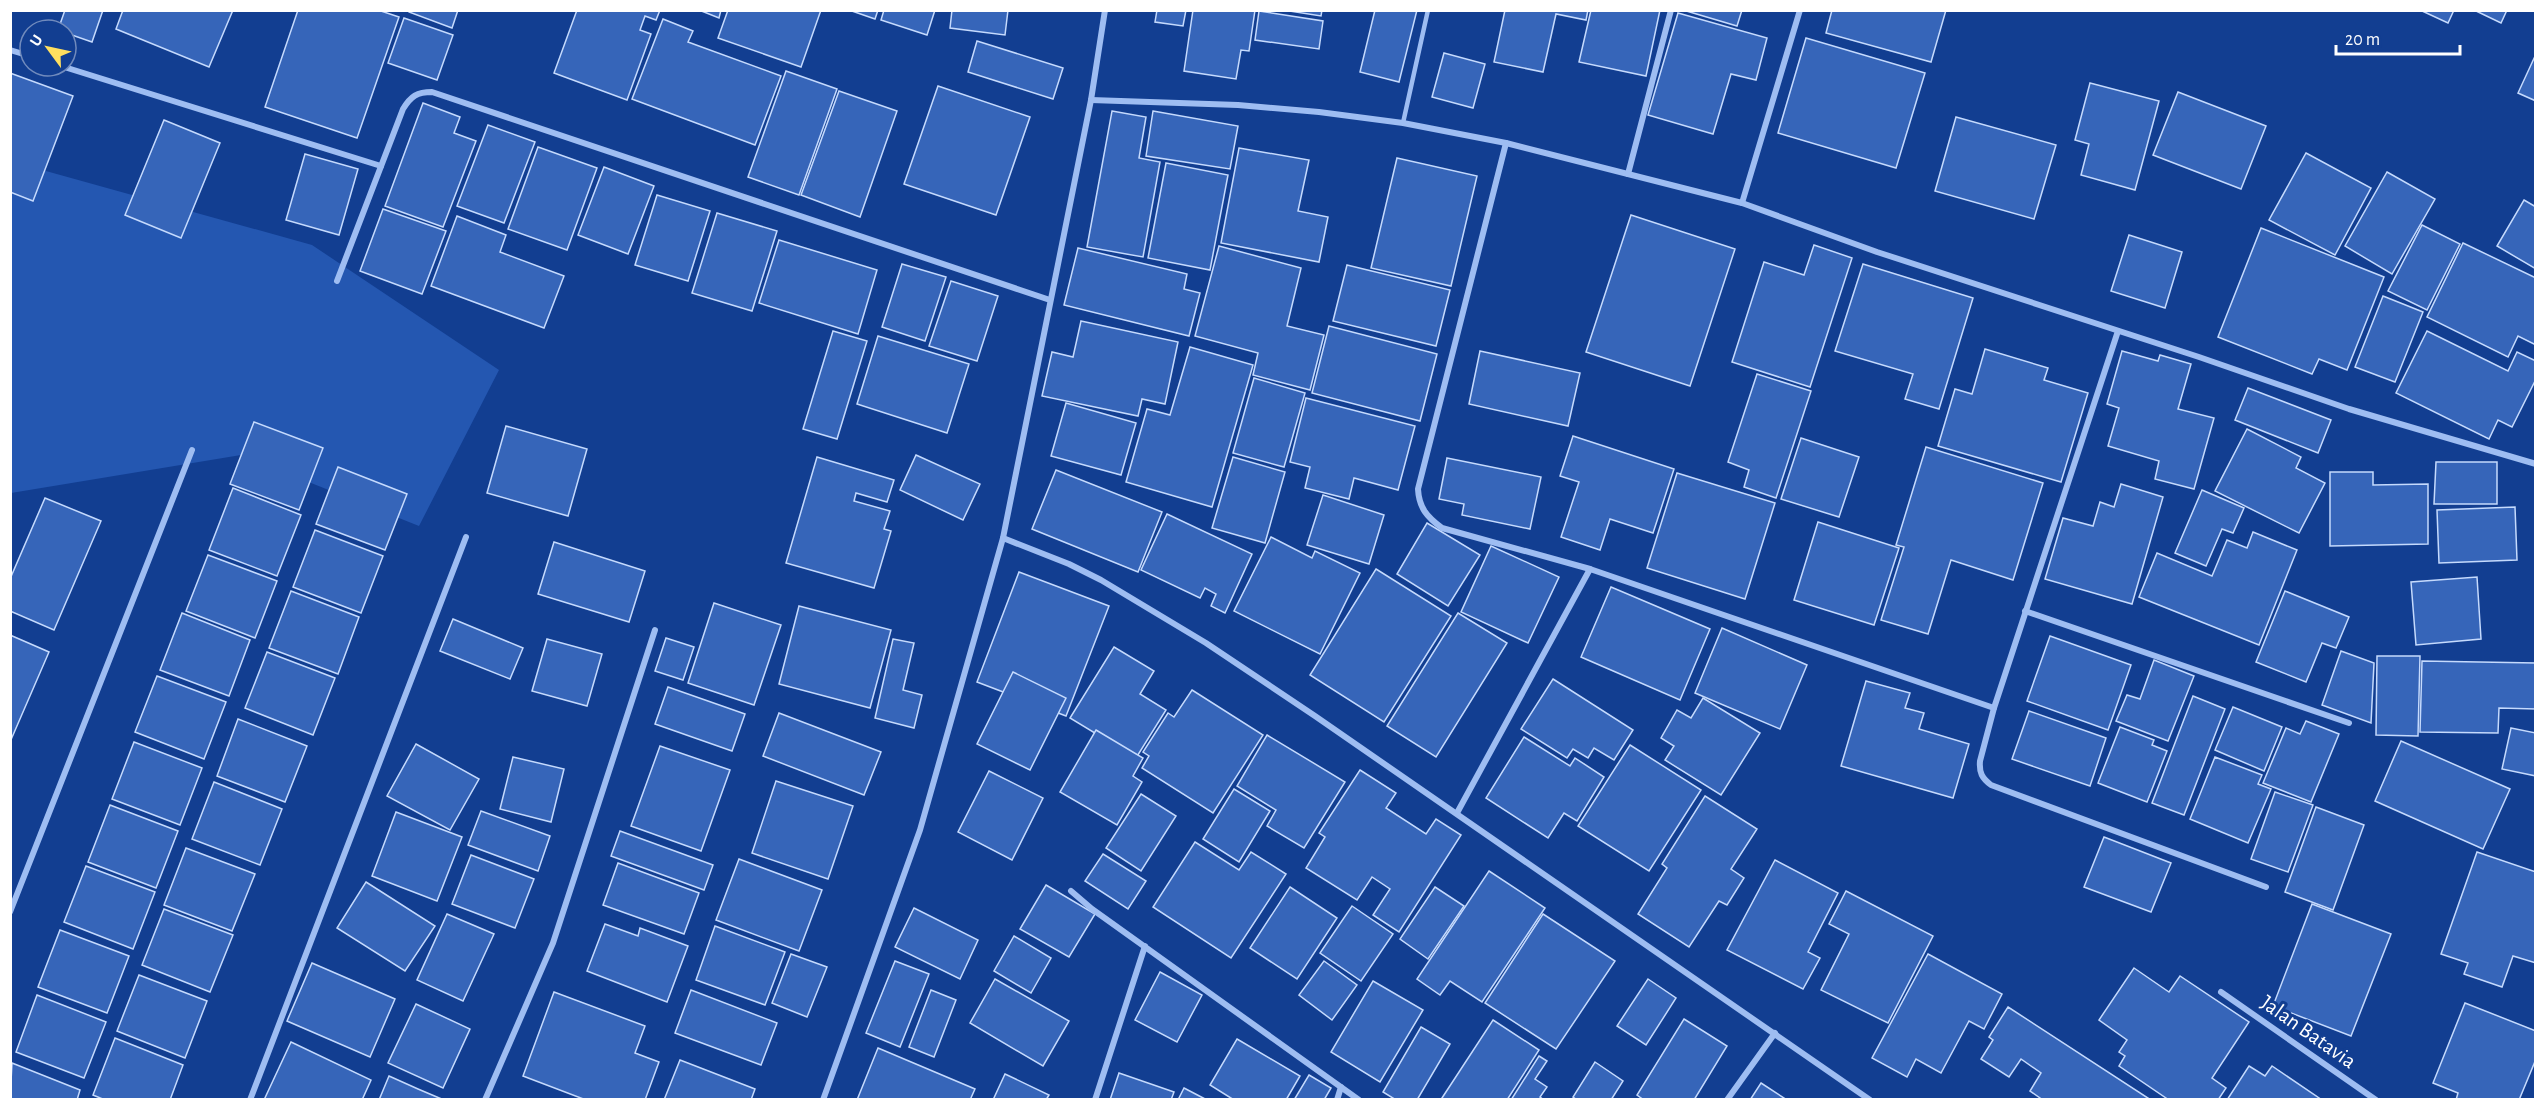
<svg xmlns="http://www.w3.org/2000/svg" width="2546" height="1110" viewBox="0 0 2546 1110" font-family="'Alegreya Sans',sans-serif">
<style>
.green{fill:#2457b1}
.building{fill:#3665b9;stroke:#c5dafd;stroke-width:1.5}
.lines{fill:none;stroke-linecap:round;stroke-linejoin:round}
.service{stroke:#9ebdf2;stroke-width:4.5}
.minor{stroke:#9ebdf2;stroke-width:6}
.labels{text-anchor:middle;stroke-width:6;stroke-linejoin:round;paint-order:stroke}
.street-label{font-size:22px;fill:#fff;stroke:#123e91}
</style>
<rect width="100%" height="100%" fill="#123e91"/>
<polygon class="green" points="10,161 312,245 499,370 419,526 241,455 11,493"/>
<g class="building">
<polygon points="65,10 103,10 92,42 66,33 66,30 58,30"/>
<polygon points="123,10 233,10 209,67 116,29"/>
<polygon points="298,10 378,10 399,17 357,138 265,107"/>
<polygon points="409,10 458,10 452,28 409,12"/>
<polygon points="577,10 660,10 656,20 645,16 640,30 651,34 627,100 554,73"/>
<polygon points="699,10 721,10 719,18"/>
<polygon points="728,10 821,10 801,67 718,38"/>
<polygon points="849,10 878,10 875,19"/>
<polygon points="884,10 935,10 927,35 881,20"/>
<polygon points="952,10 1008,10 1005,35 950,28"/>
<polygon points="1157,10 1186,10 1183,26 1155,22"/>
<polygon points="1193,10 1255,10 1249,51 1241,50 1236,79 1184,71"/>
<polygon points="1283,10 1322,10 1321,16"/>
<polygon points="1375,10 1417,10 1399,82 1360,72"/>
<polygon points="1505,10 1588,10 1586,20 1556,14 1543,72 1494,62"/>
<polygon points="1591,10 1660,10 1646,76 1579,62"/>
<polygon points="1683,10 1742,10 1737,26"/>
<polygon points="1832,10 1946,10 1931,62 1826,33"/>
<polygon points="2420,10 2454,10 2448,23"/>
<polygon points="2474,10 2507,10 2501,23"/>
<polygon points="1259,11 1323,21 1319,49 1255,40"/>
<polygon points="1678,13 1767,38 1756,80 1731,74 1713,134 1648,115"/>
<polygon points="404,18 453,35 437,80 388,63"/>
<polygon points="663,19 693,31 688,42 781,76 755,145 632,99"/>
<polygon points="1806,38 1925,73 1896,168 1778,133"/>
<polygon points="977,41 1063,68 1053,99 968,72"/>
<polygon points="1444,53 1485,64 1473,108 1432,97"/>
<polygon points="2536,54 2536,101 2518,93"/>
<polygon points="786,71 837,89 799,195 748,177"/>
<polygon points="10,73 73,96 33,201 10,192"/>
<polygon points="2090,83 2159,101 2135,190 2081,175 2089,144 2075,140"/>
<polygon points="938,86 1030,117 996,215 904,184"/>
<polygon points="839,91 897,111 860,217 801,195"/>
<polygon points="2178,92 2266,126 2241,189 2153,155"/>
<polygon points="423,103 460,117 454,133 476,141 443,227 385,206"/>
<polygon points="1112,111 1146,117 1139,158 1160,162 1143,257 1087,247"/>
<polygon points="1153,111 1238,126 1230,169 1146,156"/>
<polygon points="1956,117 2056,145 2034,219 1935,191"/>
<polygon points="164,120 220,143 181,238 125,215"/>
<polygon points="488,125 535,142 504,223 457,206"/>
<polygon points="538,147 597,168 567,250 508,229"/>
<polygon points="1239,148 1309,160 1298,211 1328,217 1319,262 1221,243"/>
<polygon points="2306,153 2371,188 2335,255 2269,220"/>
<polygon points="305,154 358,169 339,235 286,220"/>
<polygon points="1397,158 1477,176 1451,286 1371,268"/>
<polygon points="1166,163 1228,175 1210,270 1148,258"/>
<polygon points="604,167 654,186 628,254 578,235"/>
<polygon points="2387,172 2435,199 2392,274 2345,246"/>
<polygon points="657,195 710,211 688,281 635,265"/>
<polygon points="2524,200 2536,207 2536,269 2497,246"/>
<polygon points="383,209 446,231 422,294 360,271"/>
<polygon points="717,213 777,231 752,311 692,293"/>
<polygon points="1631,215 1735,249 1690,386 1586,352"/>
<polygon points="457,216 506,235 500,252 564,276 544,328 431,286"/>
<polygon points="2422,225 2460,244 2427,310 2388,291"/>
<polygon points="2261,228 2384,277 2347,370 2319,359 2312,374 2218,337"/>
<polygon points="2129,235 2182,252 2165,308 2111,291"/>
<polygon points="779,240 877,270 858,334 759,303"/>
<polygon points="2463,243 2536,278 2536,345 2518,336 2508,357 2427,317"/>
<polygon points="1814,245 1852,258 1810,387 1732,362 1764,262 1804,275"/>
<polygon points="1219,246 1301,268 1287,326 1324,335 1310,390 1253,375 1258,353 1195,336"/>
<polygon points="1078,248 1187,274 1184,289 1200,293 1189,336 1064,305"/>
<polygon points="902,264 946,277 925,341 882,327"/>
<polygon points="1863,264 1973,298 1939,409 1905,399 1913,374 1835,351"/>
<polygon points="1347,265 1450,290 1436,346 1333,321"/>
<polygon points="951,281 998,296 977,361 929,346"/>
<polygon points="2383,296 2423,312 2395,382 2355,367"/>
<polygon points="1081,321 1178,342 1165,404 1142,399 1138,416 1042,396 1052,352 1073,357"/>
<polygon points="1329,326 1437,354 1420,421 1312,393"/>
<polygon points="833,331 867,341 837,439 803,429"/>
<polygon points="2427,331 2508,371 2517,352 2536,361 2536,379 2512,427 2498,420 2489,439 2396,393"/>
<polygon points="878,336 969,364 947,433 857,404"/>
<polygon points="1190,347 1253,365 1212,507 1126,482 1147,409 1170,415"/>
<polygon points="1985,349 2048,368 2044,380 2088,393 2061,482 1938,446 1955,389 1972,394"/>
<polygon points="1480,351 1580,373 1568,426 1469,404"/>
<polygon points="2122,351 2158,361 2160,355 2191,364 2178,409 2214,418 2194,489 2155,479 2159,461 2108,446 2119,408 2107,404"/>
<polygon points="1757,374 1811,391 1776,498 1744,487 1749,470 1728,462"/>
<polygon points="1254,378 1305,393 1284,467 1233,453"/>
<polygon points="2248,388 2331,420 2318,453 2235,420"/>
<polygon points="1306,398 1415,426 1398,490 1354,478 1349,499 1305,488 1310,467 1290,462"/>
<polygon points="1066,403 1136,423 1121,475 1051,456"/>
<polygon points="254,422 323,448 299,510 230,484"/>
<polygon points="506,426 587,449 568,516 487,493"/>
<polygon points="2247,429 2301,457 2296,468 2325,483 2299,533 2215,491"/>
<polygon points="1573,436 1674,469 1653,533 1610,519 1600,550 1561,537 1579,482 1560,476"/>
<polygon points="1801,438 1859,457 1839,517 1781,499"/>
<polygon points="1926,447 2043,483 2013,580 1951,560 1928,634 1881,620 1904,547 1896,545"/>
<polygon points="916,455 980,484 963,520 900,490"/>
<polygon points="817,457 894,480 887,502 856,493 854,501 890,511 884,529 891,531 874,588 786,563"/>
<polygon points="1233,457 1285,472 1265,543 1212,528"/>
<polygon points="1447,458 1541,477 1530,529 1462,515 1464,504 1439,499"/>
<polygon points="2436,462 2497,462 2497,504 2434,504"/>
<polygon points="338,467 407,494 385,550 316,524"/>
<polygon points="1056,470 1162,512 1138,572 1032,529"/>
<polygon points="2330,472 2373,472 2373,485 2428,484 2428,544 2330,546"/>
<polygon points="1677,473 1775,503 1745,599 1647,568"/>
<polygon points="2121,484 2163,497 2132,604 2045,579 2063,518 2093,526 2100,502 2114,507"/>
<polygon points="233,488 301,515 277,576 209,550"/>
<polygon points="2202,490 2244,508 2233,533 2222,529 2206,566 2175,553"/>
<polygon points="1323,495 1384,515 1369,564 1307,545"/>
<polygon points="45,498 101,521 54,630 10,611 10,579"/>
<polygon points="2515,507 2517,560 2439,563 2437,510"/>
<polygon points="1167,514 1252,554 1225,613 1211,606 1216,594 1205,588 1200,598 1141,570"/>
<polygon points="1818,522 1899,548 1874,625 1794,600"/>
<polygon points="1427,523 1480,555 1448,606 1397,574"/>
<polygon points="315,530 383,556 361,613 293,587"/>
<polygon points="2253,532 2297,550 2259,645 2139,597 2157,553 2212,576 2227,540 2247,548"/>
<polygon points="1271,537 1312,558 1315,551 1360,573 1320,654 1234,611"/>
<polygon points="554,542 645,571 629,622 538,594"/>
<polygon points="1491,546 1559,577 1528,643 1461,612"/>
<polygon points="208,555 277,581 255,638 186,611"/>
<polygon points="1376,569 1451,616 1384,722 1310,675"/>
<polygon points="1019,572 1109,606 1066,716 977,682"/>
<polygon points="2477,577 2481,639 2416,645 2411,582"/>
<polygon points="1611,587 1710,629 1680,700 1581,657"/>
<polygon points="291,591 359,617 338,674 269,648"/>
<polygon points="2285,591 2349,617 2336,648 2322,643 2306,682 2256,662"/>
<polygon points="714,603 781,625 754,705 688,683"/>
<polygon points="799,606 891,630 870,708 779,684"/>
<polygon points="182,613 250,640 229,696 160,670"/>
<polygon points="1458,613 1507,643 1436,757 1387,726"/>
<polygon points="453,619 523,648 510,679 440,651"/>
<polygon points="1722,628 1807,665 1780,729 1695,693"/>
<polygon points="10,635 49,652 10,742"/>
<polygon points="2050,636 2131,665 2108,730 2027,701"/>
<polygon points="666,638 694,647 683,680 655,671"/>
<polygon points="547,639 602,654 587,706 532,691"/>
<polygon points="893,639 914,643 903,690 922,695 914,728 875,718"/>
<polygon points="1114,647 1154,671 1140,694 1166,710 1136,758 1070,718"/>
<polygon points="2341,651 2374,663 2371,723 2322,705"/>
<polygon points="267,652 335,678 313,735 245,708"/>
<polygon points="2377,656 2420,656 2418,736 2376,735"/>
<polygon points="2154,660 2194,676 2168,741 2116,721 2127,695 2140,699"/>
<polygon points="2422,661 2536,663 2536,709 2499,708 2498,733 2420,732"/>
<polygon points="1013,672 1066,698 1030,770 977,744"/>
<polygon points="157,676 226,702 204,759 135,732"/>
<polygon points="1553,679 1633,730 1614,760 1594,748 1588,758 1573,749 1567,758 1521,729"/>
<polygon points="1866,681 1910,693 1905,708 1924,713 1919,729 1969,744 1953,798 1841,766"/>
<polygon points="668,687 745,714 732,751 655,724"/>
<polygon points="1192,690 1263,735 1213,813 1142,768 1149,756 1143,752 1168,713 1174,717"/>
<polygon points="2193,696 2225,709 2184,815 2152,803"/>
<polygon points="1703,698 1760,733 1721,795 1665,760 1674,746 1661,738 1677,710 1691,718"/>
<polygon points="2233,707 2282,727 2264,771 2215,750"/>
<polygon points="2029,711 2106,738 2090,786 2012,759"/>
<polygon points="779,713 881,752 864,795 763,756"/>
<polygon points="238,719 307,746 285,802 217,776"/>
<polygon points="2306,721 2339,734 2311,802 2263,783 2286,728 2300,734"/>
<polygon points="2120,727 2154,740 2152,745 2167,751 2147,802 2098,783"/>
<polygon points="2511,728 2536,733 2536,776 2502,769"/>
<polygon points="1096,730 1143,758 1133,776 1142,782 1117,825 1060,792"/>
<polygon points="1267,735 1345,782 1304,848 1267,826 1276,810 1237,786"/>
<polygon points="1524,737 1570,766 1575,758 1604,777 1577,821 1564,813 1548,838 1486,798"/>
<polygon points="2401,741 2510,789 2483,849 2375,801"/>
<polygon points="134,742 202,768 180,825 112,799"/>
<polygon points="416,744 479,779 450,830 387,796"/>
<polygon points="1630,745 1701,790 1649,871 1578,826"/>
<polygon points="660,746 730,770 701,851 631,826"/>
<polygon points="513,757 564,769 551,822 500,809"/>
<polygon points="2215,757 2262,775 2258,784 2271,789 2248,843 2190,819"/>
<polygon points="1360,770 1396,793 1386,808 1426,834 1436,819 1461,835 1399,932 1373,915 1390,889 1372,877 1357,900 1306,868 1325,837 1319,833"/>
<polygon points="989,771 1043,798 1012,860 958,832"/>
<polygon points="776,781 853,806 828,879 752,853"/>
<polygon points="214,782 282,809 260,865 192,839"/>
<polygon points="1234,789 1270,811 1239,862 1203,839"/>
<polygon points="2275,792 2313,805 2288,872 2251,859"/>
<polygon points="1141,794 1176,816 1141,871 1106,848"/>
<polygon points="1705,796 1757,829 1731,869 1744,878 1727,905 1719,901 1689,947 1638,914 1667,868 1662,864"/>
<polygon points="110,805 178,831 156,888 88,862"/>
<polygon points="2316,807 2364,825 2333,910 2285,892"/>
<polygon points="481,811 550,836 538,871 468,845"/>
<polygon points="396,812 462,837 437,901 372,876"/>
<polygon points="620,831 713,865 704,890 611,856"/>
<polygon points="2104,837 2171,863 2151,912 2084,887"/>
<polygon points="1195,842 1239,870 1251,852 1286,874 1231,958 1153,907"/>
<polygon points="186,848 255,874 232,931 164,905"/>
<polygon points="2477,852 2536,872 2536,963 2513,956 2502,987 2464,974 2468,963 2441,954"/>
<polygon points="1103,854 1146,881 1128,909 1085,881"/>
<polygon points="471,855 534,879 515,928 452,904"/>
<polygon points="739,859 822,890 799,951 716,920"/>
<polygon points="1775,860 1838,893 1808,952 1820,958 1803,989 1727,950"/>
<polygon points="618,863 699,893 684,934 603,905"/>
<polygon points="86,866 155,892 133,949 64,922"/>
<polygon points="1489,871 1545,908 1482,1002 1450,981 1440,995 1417,979"/>
<polygon points="366,882 435,926 405,971 337,928"/>
<polygon points="1046,885 1095,914 1069,957 1020,929"/>
<polygon points="1290,887 1337,918 1297,979 1250,948"/>
<polygon points="1435,887 1464,906 1428,959 1400,939"/>
<polygon points="1846,891 1933,936 1888,1023 1821,990 1849,934 1829,924"/>
<polygon points="2312,904 2391,934 2351,1036 2273,1006"/>
<polygon points="1352,906 1393,934 1361,981 1320,953"/>
<polygon points="914,908 978,940 960,979 895,947"/>
<polygon points="164,909 233,935 210,992 142,965"/>
<polygon points="447,914 494,934 463,1001 417,980"/>
<polygon points="1543,914 1615,961 1556,1049 1485,1003"/>
<polygon points="605,924 638,936 640,928 688,946 667,1002 587,971"/>
<polygon points="715,926 785,952 765,1005 696,980"/>
<polygon points="60,930 129,956 107,1013 38,987"/>
<polygon points="1014,936 1051,958 1031,993 994,971"/>
<polygon points="791,954 827,967 807,1017 772,1003"/>
<polygon points="1928,954 2002,994 1984,1029 1969,1021 1941,1073 1916,1059 1907,1077 1872,1058"/>
<polygon points="895,961 929,974 900,1047 866,1033"/>
<polygon points="1324,961 1357,985 1332,1020 1299,995"/>
<polygon points="312,963 395,999 370,1057 287,1021"/>
<polygon points="2134,968 2169,992 2180,976 2249,1022 2212,1078 2226,1088 2218,1100 2169,1100 2119,1066 2125,1056 2119,1052 2127,1040 2099,1020"/>
<polygon points="1160,972 1202,995 1177,1042 1135,1020"/>
<polygon points="139,975 207,1001 185,1058 117,1031"/>
<polygon points="995,979 1069,1021 1043,1066 970,1023"/>
<polygon points="1648,979 1676,998 1646,1045 1617,1026"/>
<polygon points="1373,981 1423,1010 1380,1082 1331,1052"/>
<polygon points="691,990 777,1023 761,1065 675,1033"/>
<polygon points="931,990 956,1000 934,1057 909,1047"/>
<polygon points="554,992 645,1026 635,1053 659,1062 645,1100 586,1100 523,1076"/>
<polygon points="37,995 106,1022 84,1078 16,1052"/>
<polygon points="2465,1003 2536,1031 2536,1059 2519,1100 2456,1100 2458,1093 2433,1083"/>
<polygon points="416,1004 470,1029 443,1088 388,1063"/>
<polygon points="2008,1007 2151,1100 2043,1100 2030,1091 2041,1073 2021,1059 2009,1077 1981,1059 1993,1040 1989,1037"/>
<polygon points="1684,1019 1727,1046 1694,1100 1644,1100 1637,1095"/>
<polygon points="1493,1020 1539,1050 1507,1100 1444,1100 1442,1098"/>
<polygon points="1421,1027 1450,1044 1417,1100 1396,1100 1383,1092"/>
<polygon points="115,1038 183,1065 170,1100 105,1100 93,1095"/>
<polygon points="1237,1039 1300,1076 1286,1100 1234,1100 1210,1085"/>
<polygon points="291,1042 371,1080 362,1100 264,1100"/>
<polygon points="878,1048 975,1089 970,1100 857,1100"/>
<polygon points="1539,1056 1547,1061 1535,1079 1547,1087 1540,1097 1544,1100 1511,1100"/>
<polygon points="680,1060 755,1089 751,1100 664,1100"/>
<polygon points="1595,1062 1623,1081 1611,1100 1577,1100 1573,1097"/>
<polygon points="12,1063 80,1090 77,1100 10,1100"/>
<polygon points="2249,1066 2265,1076 2272,1066 2322,1100 2227,1100"/>
<polygon points="1119,1073 1174,1092 1171,1100 1110,1100"/>
<polygon points="1005,1074 1049,1095 1046,1100 993,1100"/>
<polygon points="1309,1075 1331,1088 1324,1100 1294,1100"/>
<polygon points="389,1076 418,1089 444,1100 379,1100"/>
<polygon points="1761,1083 1787,1100 1750,1100"/>
<polygon points="1184,1088 1207,1100 1178,1100"/>
</g>
<g class="lines">
<polyline class="service" points="1403,123 1428,10"/>
<g class="minor">
<polyline points="10,50 30,56"/>
<polyline points="61,66 381,166"/>
<polyline points="1091,100 1238,105 1319,112 1403,123 1506,143 1742,203 1877,252 2199,357 2349,409 2536,464"/>
<path d="M1506 143 1418 489C1419 508 1427 517 1442 528L1590 569"/>
<polyline points="1628,174 1671,10"/>
<polyline points="1742,203 1800,10"/>
<path d="M337 281 403 109C411 96 417 92 432 92L1050 300"/>
<path d="M2118 331 1994 708 1980 761C1979 773 1982 778 1991 785L2266 887"/>
<polyline points="1003,538 1069,564 1101,580 1206,643 1315,716 1870,1100"/>
<polyline points="2025,611 2349,723"/>
<polyline points="1457,813 1590,569 1994,708"/>
<polyline points="1071,891 1092,909 1359,1100"/>
<polyline points="10,912 192,450"/>
<polyline points="2221,992 2376,1100"/>
<polyline points="250,1100 466,537"/>
<polyline points="485,1100 553,943 655,630"/>
<polyline points="823,1100 920,830 1003,538 1091,100 1105,10"/>
<polyline points="1095,1100 1145,946"/>
<polyline points="1337,1100 1341,1087"/>
<polyline points="1727,1100 1775,1033"/>
</g>
</g>
<g class="labels">
<g class="street-label">
<text transform="translate(2309 1031) rotate(35)" y="8">Jalan Batavia</text>
</g>
</g>
<rect width="2546" height="1110" fill="none" stroke="#ffffff" stroke-width="24"/>
<g transform="translate(48 48) rotate(303)"><circle r="28" fill="#123e91" stroke="#718bbd" stroke-width="1.5"/>
<path d="M0-4.5L10 22L0 15L-10 22Z" fill="#ffdf5f"/>
<text y="-9" font-size="16" font-weight="bold" text-anchor="middle" fill="#ffffff">U</text>
</g>
<path d="M2336 45v9h124v-9" fill="none" stroke="#ffffff" stroke-width="3"/>
<text x="2345" y="45" font-size="18" fill="#ffffff" stroke="#123e91" stroke-width="4.5" paint-order="stroke">20 m</text>
</svg>
